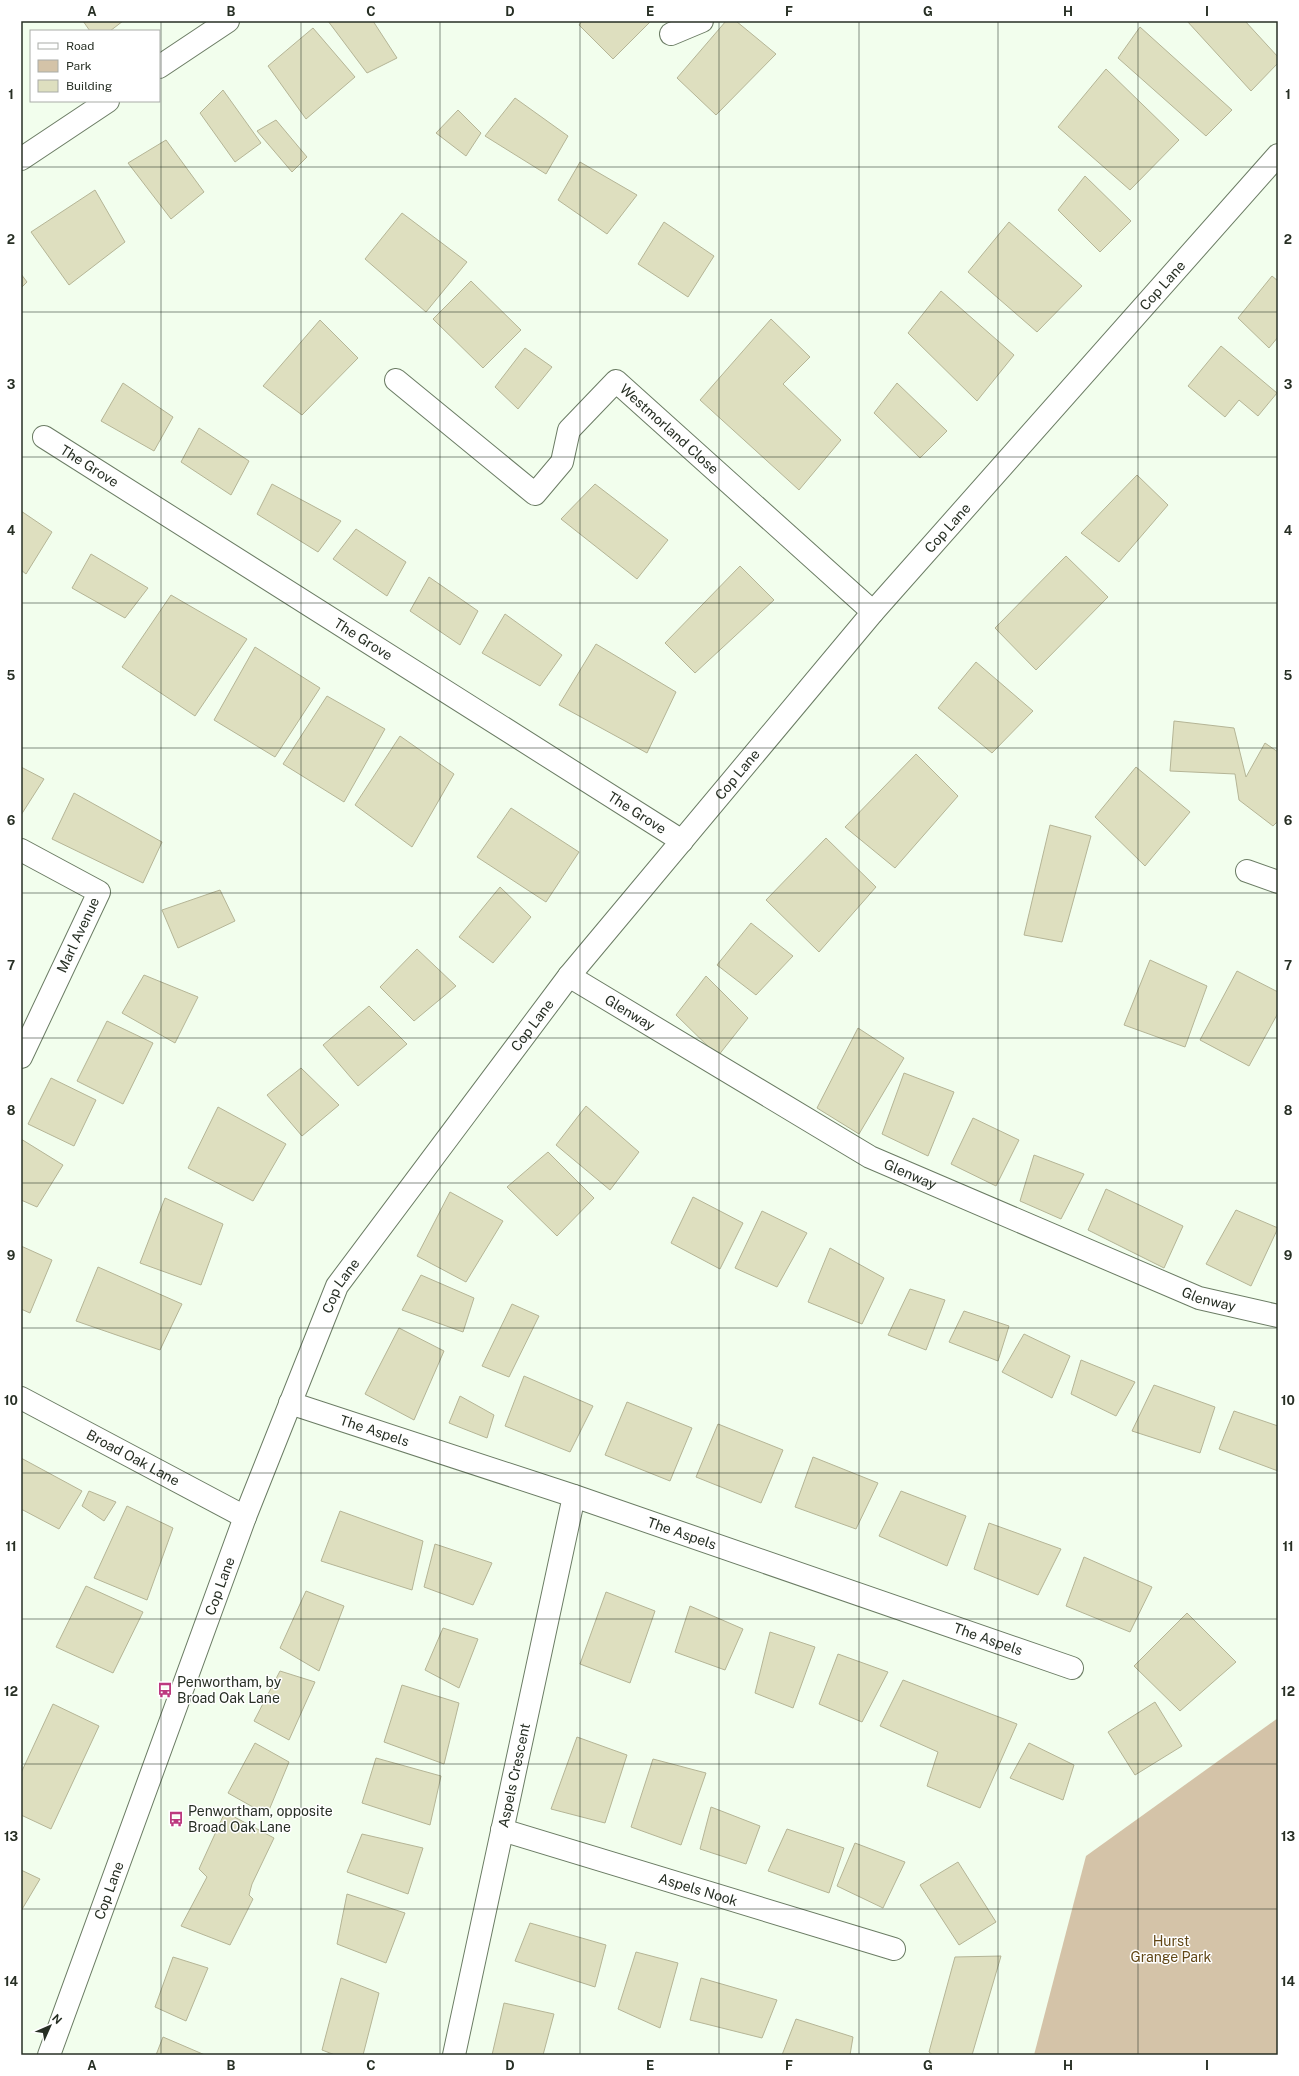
<svg xmlns="http://www.w3.org/2000/svg" width="1299" height="2076" viewBox="0 0 1299 2076" font-family="'Public Sans',sans-serif">
<style>
.green{fill:#d4c3a8}
.building{fill:#dedfbf;stroke:#b5b596}
.lines{fill:none;stroke-linecap:round;stroke-linejoin:round}
.service-casing{stroke:#6b7c64;stroke-width:24}
.minor-casing{stroke:#6b7c64;stroke-width:24}
.tertiary-casing{stroke:#6b7c64;stroke-width:24}
.service{stroke:#fff;stroke-width:22}
.minor{stroke:#fff;stroke-width:22}
.tertiary{stroke:#fff;stroke-width:22}
.grid{fill:none;stroke:#272f24;stroke-width:1;stroke-opacity:0.55}
.labels{text-anchor:middle;stroke-width:3;stroke-linejoin:round;paint-order:stroke}
.street-label{font-size:14px;fill:#272f24;stroke:#fff}
.poi-label{font-size:14px;fill:#272f24;stroke:#fff;text-anchor:start}
.park-label{font-size:14px;fill:#614615;stroke:#fff}
.neatline{fill:none;stroke:#272f24;stroke-width:1.5}
.grid-label{font-size:13px;text-anchor:middle;font-weight:bold;fill:#272f24}
</style>
<rect width="100%" height="100%" fill="#f2feed"/>
<polygon class="green" points="1278,1718 1278,2055 1034,2055 1086,1856"/>
<g class="building">
<polygon points="83,21 123,21 110,31 90,31"/>
<polygon points="328,21 373,21 397,58 367,73"/>
<polygon points="582,21 651,21 613,59 579,25"/>
<polygon points="726,21 736,21 776,54 716,115 677,78"/>
<polygon points="1187,21 1245,21 1278,57 1278,63 1251,91"/>
<polygon points="1140,27 1232,110 1206,136 1118,58"/>
<polygon points="313,28 355,77 306,119 268,66"/>
<polygon points="1106,69 1179,140 1130,190 1058,127"/>
<polygon points="223,90 261,143 235,162 200,113"/>
<polygon points="515,98 568,136 546,174 485,136"/>
<polygon points="458,110 481,133 466,156 436,133"/>
<polygon points="276,120 307,157 292,172 257,131"/>
<polygon points="166,140 204,192 171,219 128,163"/>
<polygon points="580,162 637,195 607,234 558,200"/>
<polygon points="1085,176 1131,221 1100,252 1058,210"/>
<polygon points="95,190 125,242 69,285 31,232"/>
<polygon points="402,213 467,262 426,312 365,259"/>
<polygon points="664,222 714,256 688,297 638,264"/>
<polygon points="1009,222 1082,286 1037,332 968,272"/>
<polygon points="21,274 27,282 21,288"/>
<polygon points="1272,276 1278,281 1278,337 1269,348 1238,318"/>
<polygon points="471,281 521,330 483,368 433,319"/>
<polygon points="941,291 1014,355 977,401 908,333"/>
<polygon points="771,319 810,357 783,384 841,440 799,490 700,400"/>
<polygon points="320,320 358,358 302,415 263,386"/>
<polygon points="1221,346 1277,393 1258,416 1239,400 1225,417 1188,386"/>
<polygon points="525,348 552,367 518,409 495,387"/>
<polygon points="123,383 173,417 154,451 101,421"/>
<polygon points="897,383 947,431 920,458 874,413"/>
<polygon points="199,428 249,461 231,495 181,462"/>
<polygon points="1137,475 1168,505 1119,562 1081,533"/>
<polygon points="272,484 341,521 318,552 257,514"/>
<polygon points="595,484 668,540 637,579 561,519"/>
<polygon points="21,511 52,532 26,574 21,570"/>
<polygon points="356,529 406,562 387,596 333,559"/>
<polygon points="91,554 148,588 125,618 72,588"/>
<polygon points="1066,556 1108,597 1036,670 995,628"/>
<polygon points="740,566 774,600 695,673 665,643"/>
<polygon points="429,577 478,611 460,645 410,611"/>
<polygon points="171,595 247,639 195,716 122,667"/>
<polygon points="505,614 562,655 540,686 482,653"/>
<polygon points="596,644 676,692 647,753 559,705"/>
<polygon points="255,647 320,688 275,757 214,720"/>
<polygon points="976,662 1033,711 992,753 938,708"/>
<polygon points="327,696 385,729 344,802 283,764"/>
<polygon points="1174,721 1234,728 1246,777 1265,743 1278,752 1278,821 1273,826 1239,800 1235,774 1170,771"/>
<polygon points="400,736 454,774 412,847 355,805"/>
<polygon points="916,754 958,796 895,868 845,827"/>
<polygon points="21,767 44,779 21,815"/>
<polygon points="1136,767 1190,812 1145,866 1095,817"/>
<polygon points="74,793 162,842 143,883 52,839"/>
<polygon points="511,808 579,852 546,902 477,857"/>
<polygon points="1050,825 1091,836 1062,942 1024,935"/>
<polygon points="826,838 876,887 819,952 766,900"/>
<polygon points="500,887 531,917 493,963 459,937"/>
<polygon points="220,890 235,921 178,948 162,910"/>
<polygon points="751,923 793,956 756,995 717,965"/>
<polygon points="417,949 456,986 414,1021 380,987"/>
<polygon points="1150,960 1207,986 1185,1047 1124,1025"/>
<polygon points="1237,971 1278,992 1278,1013 1249,1066 1200,1040"/>
<polygon points="144,975 198,997 175,1043 122,1013"/>
<polygon points="706,976 748,1018 718,1056 676,1015"/>
<polygon points="369,1006 407,1044 358,1086 323,1045"/>
<polygon points="107,1021 153,1043 123,1104 77,1081"/>
<polygon points="858,1028 904,1058 859,1134 817,1108"/>
<polygon points="301,1068 339,1105 302,1136 267,1095"/>
<polygon points="904,1073 954,1092 928,1156 882,1134"/>
<polygon points="51,1078 96,1100 74,1146 28,1124"/>
<polygon points="586,1106 639,1152 610,1190 556,1145"/>
<polygon points="218,1107 286,1144 253,1201 188,1168"/>
<polygon points="973,1118 1019,1140 996,1186 951,1164"/>
<polygon points="21,1139 63,1165 37,1207 21,1200"/>
<polygon points="548,1152 594,1198 557,1236 507,1187"/>
<polygon points="1034,1155 1084,1174 1061,1219 1020,1201"/>
<polygon points="1106,1189 1183,1226 1164,1268 1088,1230"/>
<polygon points="450,1192 503,1221 466,1282 417,1256"/>
<polygon points="693,1197 743,1223 720,1269 671,1243"/>
<polygon points="165,1198 223,1224 201,1285 140,1263"/>
<polygon points="1236,1210 1278,1228 1251,1286 1206,1264"/>
<polygon points="762,1211 807,1233 777,1287 735,1268"/>
<polygon points="21,1246 52,1260 30,1313 21,1309"/>
<polygon points="830,1248 884,1278 862,1324 808,1302"/>
<polygon points="98,1267 182,1304 160,1350 76,1321"/>
<polygon points="421,1275 474,1298 463,1332 402,1310"/>
<polygon points="910,1289 945,1300 926,1350 888,1335"/>
<polygon points="512,1304 539,1316 509,1377 482,1366"/>
<polygon points="964,1311 1009,1326 998,1361 949,1342"/>
<polygon points="399,1328 444,1351 414,1420 365,1394"/>
<polygon points="1024,1334 1070,1356 1052,1398 1002,1372"/>
<polygon points="1081,1360 1135,1382 1116,1416 1071,1394"/>
<polygon points="524,1376 593,1406 570,1452 505,1426"/>
<polygon points="1154,1385 1215,1407 1200,1453 1132,1431"/>
<polygon points="460,1396 494,1415 487,1438 449,1423"/>
<polygon points="627,1402 692,1428 670,1481 605,1455"/>
<polygon points="1234,1411 1278,1426 1278,1471 1219,1449"/>
<polygon points="718,1424 783,1450 761,1503 696,1477"/>
<polygon points="813,1457 878,1483 856,1529 795,1507"/>
<polygon points="21,1458 82,1491 59,1529 21,1509"/>
<polygon points="89,1491 116,1502 104,1521 82,1506"/>
<polygon points="901,1491 966,1516 947,1566 879,1536"/>
<polygon points="127,1506 173,1528 147,1600 94,1578"/>
<polygon points="340,1511 423,1541 412,1590 321,1561"/>
<polygon points="989,1523 1061,1549 1038,1595 974,1569"/>
<polygon points="435,1544 492,1563 473,1605 424,1587"/>
<polygon points="1084,1557 1152,1587 1130,1632 1066,1606"/>
<polygon points="86,1586 143,1612 113,1673 56,1647"/>
<polygon points="306,1591 344,1606 319,1671 280,1648"/>
<polygon points="606,1592 655,1611 630,1683 580,1664"/>
<polygon points="690,1606 743,1629 725,1670 675,1652"/>
<polygon points="1187,1613 1236,1662 1180,1711 1134,1666"/>
<polygon points="443,1628 478,1639 459,1688 425,1670"/>
<polygon points="770,1632 815,1647 793,1708 755,1693"/>
<polygon points="838,1654 888,1672 862,1722 819,1704"/>
<polygon points="280,1671 315,1682 289,1740 254,1721"/>
<polygon points="903,1680 1017,1724 980,1808 927,1786 938,1752 880,1726"/>
<polygon points="402,1685 459,1703 444,1764 384,1742"/>
<polygon points="1155,1702 1182,1746 1135,1775 1108,1732"/>
<polygon points="53,1704 99,1726 51,1829 21,1815 21,1773"/>
<polygon points="577,1737 627,1755 605,1823 551,1809"/>
<polygon points="255,1743 289,1762 267,1815 228,1793"/>
<polygon points="1029,1743 1074,1765 1063,1800 1010,1778"/>
<polygon points="376,1758 441,1776 430,1825 362,1803"/>
<polygon points="653,1759 706,1773 681,1845 631,1827"/>
<polygon points="711,1807 760,1826 746,1864 700,1849"/>
<polygon points="225,1812 274,1838 252,1884 249,1895 253,1899 230,1945 181,1926 207,1877 199,1869"/>
<polygon points="787,1829 844,1848 829,1893 768,1871"/>
<polygon points="362,1834 423,1848 408,1894 347,1872"/>
<polygon points="855,1843 905,1862 883,1908 837,1886"/>
<polygon points="958,1862 996,1922 959,1945 920,1885"/>
<polygon points="21,1870 40,1879 21,1911"/>
<polygon points="347,1894 405,1913 386,1963 337,1944"/>
<polygon points="530,1923 606,1945 595,1987 515,1961"/>
<polygon points="636,1952 678,1963 660,2028 618,2009"/>
<polygon points="1001,1956 972,2055 933,2055 929,2052 955,1957"/>
<polygon points="173,1957 208,1968 186,2021 155,2007"/>
<polygon points="341,1978 379,1993 363,2055 335,2055 322,2050"/>
<polygon points="701,1978 777,2000 762,2038 690,2020"/>
<polygon points="504,2003 554,2014 543,2055 492,2055"/>
<polygon points="796,2019 853,2037 850,2055 782,2055"/>
<polygon points="163,2037 205,2055 156,2055"/>
</g>
<g class="lines">
<g class="service-casing">
<polyline id="service" points="671,34 702,21"/>
</g>
<g class="minor-casing">
<g id="minor">
<polyline points="159,67 228,21"/>
<polyline points="21,159 108,101"/>
<path id="s1" d="M396 380 535 494 562 462 569 430 616 381 873 612"/>
<path id="s2" d="M44 437 682 841"/>
<polyline points="21,850 99,892 21,1057"/>
<polyline points="1247,871 1278,882"/>
<path id="s3" d="M569 976 870 1157 1199 1298 1278 1316"/>
<path id="s4" d="M290 1403 574 1496 1072 1668"/>
<path id="s5" d="M502 1830 894 1949"/>
<path id="s6" d="M454 2055 574 1496"/>
</g>
</g>
<g class="tertiary-casing">
<g id="tertiary">
<path id="s7" d="M21 1398 245 1517"/>
<path id="s8" d="M49 2055 245 1517 337 1286 569 976 873 612 1278 155"/>
</g>
</g>
<use href="#service" class="service"/>
<use href="#minor" class="minor"/>
<use href="#tertiary" class="tertiary"/>
</g>
<path class="grid" d="M161 21V2055M301 21V2055M440 21V2055M580 21V2055M719 21V2055M859 21V2055M998 21V2055M1138 21V2055M21 167H1278M21 312H1278M21 457H1278M21 603H1278M21 748H1278M21 893H1278M21 1038H1278M21 1183H1278M21 1328H1278M21 1473H1278M21 1619H1278M21 1764H1278M21 1909H1278"/>
<defs>
<g id="bus-bare" transform="scale(1.2)"><path d="M-5-6H5V4H4V6H2V4H-2V6H-4V4H-5ZM-3.5-4V0h7V-4ZM-3.5 1.2v1.5H-2V1.2ZM2 1.2v1.5H3.5V1.2Z" fill="#bc397f" stroke="#fff" stroke-width="2.5" paint-order="stroke"/></g>
</defs>
<g fill-rule="evenodd">
<use href="#bus-bare" x="165" y="1690"/>
<use href="#bus-bare" x="176" y="1819"/>
</g>
<g class="labels">
<g class="street-label">
<text dy="5" stroke="none"><textPath href="#s8" startOffset="2119">Cop Lane</textPath></text>
<text dy="5" stroke="none"><textPath href="#s1" startOffset="394">Westmorland Close</textPath></text>
<text dy="5" stroke="none"><textPath href="#s2" startOffset="54">The Grove</textPath></text>
<text dy="5" stroke="none"><textPath href="#s8" startOffset="1795">Cop Lane</textPath></text>
<text dy="5" stroke="none"><textPath href="#s2" startOffset="378">The Grove</textPath></text>
<text dy="5" stroke="none"><textPath href="#s8" startOffset="1471">Cop Lane</textPath></text>
<text dy="5" stroke="none"><textPath href="#s2" startOffset="702">The Grove</textPath></text>
<text transform="translate(78 935) rotate(-65)" y="5">Marl Avenue</text>
<text dy="5" stroke="none"><textPath href="#s3" startOffset="71">Glenway</textPath></text>
<text dy="5" stroke="none"><textPath href="#s8" startOffset="1147">Cop Lane</textPath></text>
<text dy="5" stroke="none"><textPath href="#s3" startOffset="395">Glenway</textPath></text>
<text dy="5" stroke="none"><textPath href="#s8" startOffset="823">Cop Lane</textPath></text>
<text dy="5" stroke="none"><textPath href="#s3" startOffset="719">Glenway</textPath></text>
<text dy="5" stroke="none"><textPath href="#s4" startOffset="89">The Aspels</textPath></text>
<text dy="5" stroke="none"><textPath href="#s7" startOffset="127">Broad Oak Lane</textPath></text>
<text dy="5" stroke="none"><textPath href="#s4" startOffset="413">The Aspels</textPath></text>
<text dy="5" stroke="none"><textPath href="#s8" startOffset="499">Cop Lane</textPath></text>
<text dy="5" stroke="none"><textPath href="#s4" startOffset="737">The Aspels</textPath></text>
<text dy="5" stroke="none"><textPath href="#s6" startOffset="286">Aspels Crescent</textPath></text>
<text dy="5" stroke="none"><textPath href="#s5" startOffset="205">Aspels Nook</textPath></text>
<text dy="5" stroke="none"><textPath href="#s8" startOffset="175">Cop Lane</textPath></text>
</g>
<g class="poi-label">
<text x="177" y="1687">Penwortham, by<tspan x="177" dy="16">Broad Oak Lane</tspan></text>
<text x="188" y="1816">Penwortham, opposite<tspan x="188" dy="16">Broad Oak Lane</tspan></text>
</g>
<g class="park-label">
<text x="1171" y="1946">Hurst<tspan x="1171" dy="16">Grange Park</tspan></text>
</g>
</g>
<rect width="1299" height="2076" fill="none" stroke="#ffffff" stroke-width="44"/>
<rect x="30" y="30" width="130" height="72" fill="#ffffff" stroke="#a9aca7"/>
<rect x="38" y="43" width="20" height="6" fill="#ffffff" stroke="#a9aca7"/>
<text x="66" y="50" font-size="12" fill="#272f24">Road</text>
<rect x="38" y="60" width="20" height="12" fill="#d4c3a8" stroke="#a9aca7"/>
<text x="66" y="70" font-size="12" fill="#272f24">Park</text>
<rect x="38" y="80" width="20" height="12" fill="#dedfbf" stroke="#a9aca7"/>
<text x="66" y="90" font-size="12" fill="#272f24">Building</text>
<g transform="translate(50 2026) rotate(45)" stroke="#ffffff" stroke-width="3" paint-order="stroke">
<path d="M0-3L7 15L0 10L-7 15Z" fill="#272f24"/>
<text y="-6" font-size="11" font-weight="bold" text-anchor="middle" fill="#272f24">N</text>
</g>
<rect x="22" y="22" width="1255" height="2032" class="neatline"/>
<g class="grid-label">
<text x="92" y="16">A</text>
<text x="231" y="16">B</text>
<text x="371" y="16">C</text>
<text x="510" y="16">D</text>
<text x="650" y="16">E</text>
<text x="789" y="16">F</text>
<text x="928" y="16">G</text>
<text x="1068" y="16">H</text>
<text x="1207" y="16">I</text>
<text x="11" y="99">1</text>
<text x="1288" y="99">1</text>
<text x="11" y="244">2</text>
<text x="1288" y="244">2</text>
<text x="11" y="389">3</text>
<text x="1288" y="389">3</text>
<text x="11" y="535">4</text>
<text x="1288" y="535">4</text>
<text x="11" y="680">5</text>
<text x="1288" y="680">5</text>
<text x="11" y="825">6</text>
<text x="1288" y="825">6</text>
<text x="11" y="970">7</text>
<text x="1288" y="970">7</text>
<text x="11" y="1115">8</text>
<text x="1288" y="1115">8</text>
<text x="11" y="1260">9</text>
<text x="1288" y="1260">9</text>
<text x="11" y="1405">10</text>
<text x="1288" y="1405">10</text>
<text x="11" y="1551">11</text>
<text x="1288" y="1551">11</text>
<text x="11" y="1696">12</text>
<text x="1288" y="1696">12</text>
<text x="11" y="1841">13</text>
<text x="1288" y="1841">13</text>
<text x="11" y="1986">14</text>
<text x="1288" y="1986">14</text>
<text x="92" y="2070">A</text>
<text x="231" y="2070">B</text>
<text x="371" y="2070">C</text>
<text x="510" y="2070">D</text>
<text x="650" y="2070">E</text>
<text x="789" y="2070">F</text>
<text x="928" y="2070">G</text>
<text x="1068" y="2070">H</text>
<text x="1207" y="2070">I</text>
</g>
</svg>
